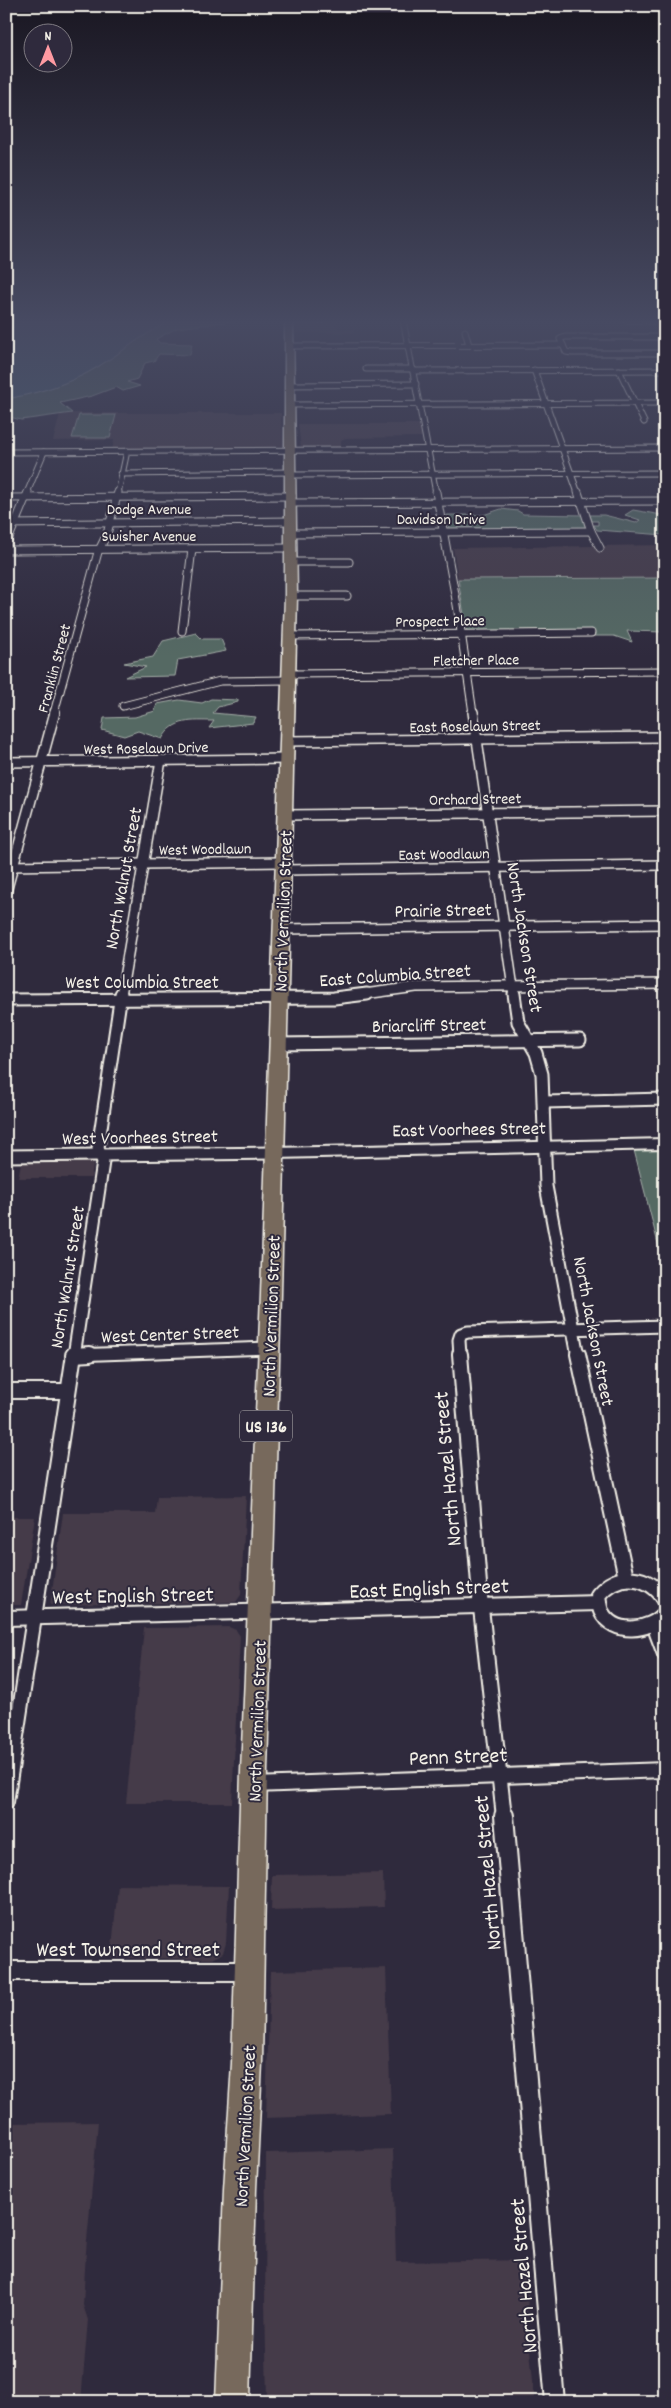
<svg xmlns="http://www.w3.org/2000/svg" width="671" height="2408" viewBox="0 0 671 2408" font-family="Dekko,sans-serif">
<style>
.built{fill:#443a48}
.green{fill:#546964;stroke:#a4ada6}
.water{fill:#4a6373;stroke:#8e9ca2}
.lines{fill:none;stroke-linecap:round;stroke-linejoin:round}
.minor-far5-casing{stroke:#f4f1e8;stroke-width:7}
.minor-far4-casing{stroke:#f4f1e8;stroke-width:9}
.minor-far3-casing{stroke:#f4f1e8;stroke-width:12}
.minor-far2-casing{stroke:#f4f1e8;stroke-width:15}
.minor-far1-casing{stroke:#f4f1e8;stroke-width:18}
.minor-casing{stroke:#f4f1e8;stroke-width:22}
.secondary-casing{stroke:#f4f1e8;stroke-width:4}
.primary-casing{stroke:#f4f1e8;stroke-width:3}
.minor-far5{stroke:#2f2a3d;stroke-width:5}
.minor-far4{stroke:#2f2a3d;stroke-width:7}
.minor-far3{stroke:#2f2a3d;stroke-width:9}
.minor-far2{stroke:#2f2a3d;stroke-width:11}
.minor-far1{stroke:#2f2a3d;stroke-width:14}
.minor{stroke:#2f2a3d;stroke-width:18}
.secondary{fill:#2f2a3d;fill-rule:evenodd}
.primary{fill:#77695c;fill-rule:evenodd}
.labels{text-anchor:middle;stroke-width:4;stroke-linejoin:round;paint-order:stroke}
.far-street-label{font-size:16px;fill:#f4f1e8;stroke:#2f2a3d}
.shield{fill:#2f2a3d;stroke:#b9b5b5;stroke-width:1}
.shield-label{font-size:18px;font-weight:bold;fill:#f4f1e8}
.street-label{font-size:19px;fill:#f4f1e8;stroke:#2f2a3d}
.near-street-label{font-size:22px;fill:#f4f1e8;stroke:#2f2a3d}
</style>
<rect width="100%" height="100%" fill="#2f2a3d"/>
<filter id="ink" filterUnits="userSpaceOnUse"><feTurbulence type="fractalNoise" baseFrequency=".02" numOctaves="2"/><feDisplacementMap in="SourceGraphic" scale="10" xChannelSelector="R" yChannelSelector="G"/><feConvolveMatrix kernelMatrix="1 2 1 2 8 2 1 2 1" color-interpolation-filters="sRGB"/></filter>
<g filter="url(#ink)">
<g class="built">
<polygon points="337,321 338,329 354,329 354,333 296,333 296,323 299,322"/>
<polygon points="72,413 281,413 283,446 261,448 112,450 114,440 53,441 60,414"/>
<polygon points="298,424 420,424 422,437 346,438 341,440 341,448 301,448"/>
<polygon points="665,545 665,578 458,579 453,548"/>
<polygon points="94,1162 91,1178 18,1178 21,1163"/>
<polygon points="246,1496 241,1595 236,1602 50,1605 63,1513 155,1513 157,1497"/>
<polygon points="6,1517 35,1517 21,1605 6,1605"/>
<polygon points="229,1627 236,1630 240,1636 232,1803 126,1803 144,1628"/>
<polygon points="383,1873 384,1907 271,1910 272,1875"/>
<polygon points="118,1885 229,1886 226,1943 223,1953 212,1959 111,1958"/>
<polygon points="386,1968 391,2114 266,2118 270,1971"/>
<polygon points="98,2122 86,2252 83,2305 88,2320 81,2402 6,2402 6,2123"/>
<polygon points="393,2149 396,2262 529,2260 527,2318 535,2402 267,2402 265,2303 266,2153"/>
</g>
<g class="green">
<path d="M173 320H242L177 328 156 339 160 343 192 344 190 355 159 354 154 361 145 363 137 379 127 382 140 386 123 391 116 387 92 396 60 403 72 413 21 420 6 416V399C34 393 61 386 87 373 117 357 141 334 173 320Z"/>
<polygon points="79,415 116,415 110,438 72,438"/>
<polygon points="665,502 665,535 597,530 594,525 598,525 598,521 592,521 590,515 604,515 636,523 640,520 625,515 633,510 662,515"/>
<polygon points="501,509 518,511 523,514 584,515 588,528 449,530 447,515 483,515"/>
<polygon points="665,578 665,632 627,631 632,642 614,636 593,636 592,631 467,632 458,579"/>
<polygon points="196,633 202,639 221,639 226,651 178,660 175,676 125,677 146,667 124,663 153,657 163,641"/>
<path d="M211 699 238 700V702L218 707 213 713 256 717 253 723 209 728 214 721C192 721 174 718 162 739L138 731 124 736 102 730 104 718 135 717 155 711 157 704 179 700 202 703Z"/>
<polygon points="665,1149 665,1271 634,1150"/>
</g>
<path class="water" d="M26 320H173C141 334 117 357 87 373 62 386 34 394 6 399V327L11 328Z"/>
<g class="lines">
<g class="minor-far5-casing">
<g id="minor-far5">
<polyline points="289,320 322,320"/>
<polyline points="403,320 436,493"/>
<polyline points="625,320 665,321"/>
<polyline points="465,331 469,345"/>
<polyline points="665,337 565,337 560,339 566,352 572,353 665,353"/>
<polyline points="289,346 563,345"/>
<polyline points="366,369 413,369"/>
<polyline points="534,370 578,493"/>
<polyline points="619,370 644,422"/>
<polyline points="414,371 665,370"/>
<polyline points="289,385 416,384"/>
<polyline points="290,405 665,403"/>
<polyline points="659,448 665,462"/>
<polyline points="6,452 665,448"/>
<polyline points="121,474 291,472"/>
<polyline points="291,475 665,473"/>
<polyline points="27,493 44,452"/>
<polyline points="118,493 127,451"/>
</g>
</g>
<g class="minor-far4-casing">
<g id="minor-far4">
<polyline points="436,492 457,605 473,713"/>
<polyline points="578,492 591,531 600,548"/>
<polyline points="6,498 292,496"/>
<polyline points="291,503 665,501"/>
<polyline points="6,524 291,521"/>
<polyline points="291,533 591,531"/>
<polyline points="6,545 28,492"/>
<polyline points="6,550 292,548"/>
<polyline points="291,562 349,562"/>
<polyline points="291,596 347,596"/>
<polyline points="182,631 192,549"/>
<polyline points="289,636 591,633"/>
<polyline points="288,674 665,671"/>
<polyline points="123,706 220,681 288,680"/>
<polyline points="54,713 98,552 107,534 118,492"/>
</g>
</g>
<g class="minor-far3-casing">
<g id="minor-far3">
<polyline points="473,712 514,995"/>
<polyline points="286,741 665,737"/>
<polyline points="6,762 287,759"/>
<polyline points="285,815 665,811"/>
<polyline points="8,866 283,862"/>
<polyline points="283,870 665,865"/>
<polyline points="6,892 55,712"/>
<polyline points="282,929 665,924"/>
<polyline points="121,995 161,760"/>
<polyline points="357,995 416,987 665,984"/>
</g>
</g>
<g class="minor-far2-casing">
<g id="minor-far2">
<polyline points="514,994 518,1022 536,1053 542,1074 546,1186 578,1356"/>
<polyline points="6,1000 334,998 367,994"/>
<polyline points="278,1044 580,1040"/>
<polyline points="545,1102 665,1099"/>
<polyline points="6,1156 275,1153"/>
<polyline points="73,1355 268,1348"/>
<polyline points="74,1356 103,1162 98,1148 121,994"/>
<polyline points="460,1356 459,1340 461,1334 468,1332 665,1326"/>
</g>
</g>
<g class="minor-far1-casing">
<g id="minor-far1">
<polyline points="460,1354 481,1608 504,1817"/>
<polyline points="578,1354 626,1578"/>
<polyline points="73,1355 90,1354"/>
<polyline points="6,1391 68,1391"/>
<path d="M665 1600C649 1574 618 1571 598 1595 599 1600 599 1606 601 1611 613 1636 650 1632 665 1613"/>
<polyline points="6,1618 599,1603"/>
<polyline points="657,1623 657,1633 665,1654"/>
<polyline points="254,1785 665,1770"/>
<polyline points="6,1802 74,1354"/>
</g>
</g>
<g class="minor-casing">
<g id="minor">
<polyline points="504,1816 555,2402"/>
<polyline points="6,1971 248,1971"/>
</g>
</g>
<g class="secondary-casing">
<polygon id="secondary" points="665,1139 665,1149 275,1158 267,1153 275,1148"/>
</g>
<g class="primary-casing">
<polygon id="primary" points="285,320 293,320 297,596 281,1294 267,1771 262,2063 256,2189 250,2402 216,2402 224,2189 232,2063 241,1771 261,1294 285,596"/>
</g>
<use href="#minor-far5" class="minor-far5"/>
<use href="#minor-far4" class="minor-far4"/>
<use href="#minor-far3" class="minor-far3"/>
<use href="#minor-far2" class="minor-far2"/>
<use href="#minor-far1" class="minor-far1"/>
<use href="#minor" class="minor"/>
<use href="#secondary" class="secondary"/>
<use href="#primary" class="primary"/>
</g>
</g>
<linearGradient id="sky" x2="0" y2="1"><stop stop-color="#1a1722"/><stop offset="0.49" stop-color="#474a62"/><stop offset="1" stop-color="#474a62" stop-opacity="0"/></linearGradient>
<rect width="671" height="657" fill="url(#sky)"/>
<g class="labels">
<g class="far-street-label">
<text x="149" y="514">Dodge Avenue</text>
<text x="441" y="524">Davidson Drive</text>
<text x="149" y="541">Swisher Avenue</text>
<text transform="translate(440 620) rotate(-1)" y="6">Prospect Place</text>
<text transform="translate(476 659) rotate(-1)" y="6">Fletcher Place</text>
<text transform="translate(53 668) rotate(-75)" y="6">Franklin Street</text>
<text transform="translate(475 725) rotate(-1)" y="6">East Roselawn Street</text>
<text transform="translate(146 747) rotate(-1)" y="6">West Roselawn Drive</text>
<text transform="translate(475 798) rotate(-1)" y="6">Orchard Street</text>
<text transform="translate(205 848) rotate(-1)" y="6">West Woodlawn</text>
<text transform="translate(444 853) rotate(-1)" y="6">East Woodlawn</text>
</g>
<rect class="shield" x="240" y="1410.5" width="52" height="31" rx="4"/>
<g class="shield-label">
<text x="266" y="1432">US 136</text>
</g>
<g class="street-label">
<text transform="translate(122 878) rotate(-80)" y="7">North Walnut Street</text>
<text transform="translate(443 909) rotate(-1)" y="7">Prairie Street</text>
<text transform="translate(282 911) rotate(-88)" y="7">North Vermilion Street</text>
<text transform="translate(526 937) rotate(81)" y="7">North Jackson Street</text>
<text transform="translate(395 974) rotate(-4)" y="7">East Columbia Street</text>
<text x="142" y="988">West Columbia Street</text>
<text transform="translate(429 1024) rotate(-1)" y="7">Briarcliff Street</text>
<text transform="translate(469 1128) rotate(-1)" y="7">East Voorhees Street</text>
<text transform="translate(140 1136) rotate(-1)" y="7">West Voorhees Street</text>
<text transform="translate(66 1277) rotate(-81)" y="7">North Walnut Street</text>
<text transform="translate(270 1316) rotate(-88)" y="7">North Vermilion Street</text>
<text transform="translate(595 1331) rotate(79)" y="7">North Jackson Street</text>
<text transform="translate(170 1333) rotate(-2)" y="7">West Center Street</text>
<text transform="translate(256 1721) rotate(-88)" y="7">North Vermilion Street</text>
<text transform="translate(244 2126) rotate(-87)" y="7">North Vermilion Street</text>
</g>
<g class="near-street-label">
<text transform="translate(446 1469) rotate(-95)" y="8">North Hazel Street</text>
<text transform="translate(429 1587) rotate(-2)" y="8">East English Street</text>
<text transform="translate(133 1594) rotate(-1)" y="8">West English Street</text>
<text transform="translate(458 1755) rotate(-2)" y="8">Penn Street</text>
<text transform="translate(486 1873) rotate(-95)" y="8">North Hazel Street</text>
<text x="128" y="1956">West Townsend Street</text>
<text transform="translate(522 2276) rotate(-95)" y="8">North Hazel Street</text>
</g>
</g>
<rect width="671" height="2408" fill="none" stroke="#2f2a3d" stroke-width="25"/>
<rect x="12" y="12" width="646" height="2383" fill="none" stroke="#f4f1e8" stroke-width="2" filter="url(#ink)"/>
<g transform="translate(48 48)"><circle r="24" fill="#2f2a3d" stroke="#7e7a81"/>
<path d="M0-4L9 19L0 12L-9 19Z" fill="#ff9aa2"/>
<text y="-8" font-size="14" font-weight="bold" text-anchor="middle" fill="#f4f1e8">N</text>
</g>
</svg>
